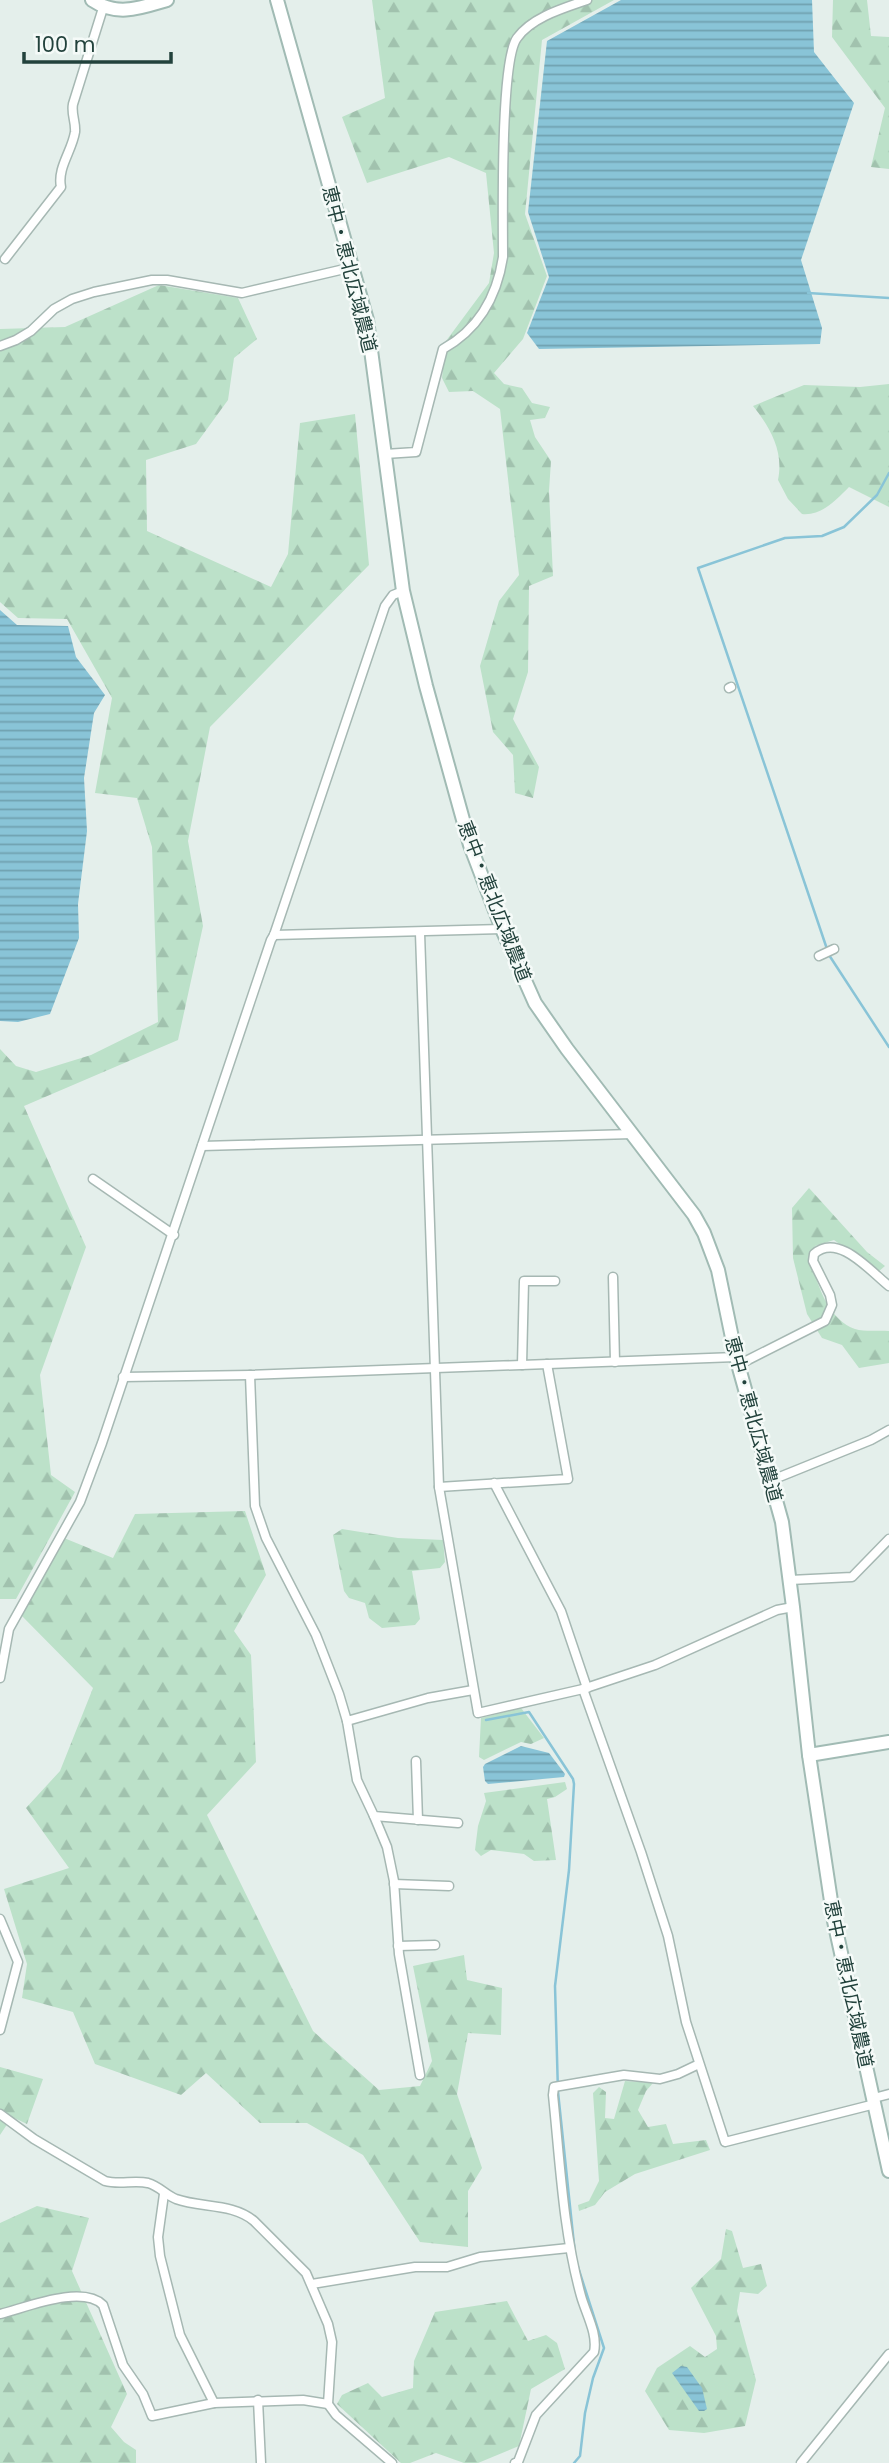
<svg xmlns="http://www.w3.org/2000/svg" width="889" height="2463" viewBox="0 0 889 2463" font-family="Poppins,'Noto Sans JP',sans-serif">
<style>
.forest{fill:url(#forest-firs)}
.water{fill:url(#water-rules)}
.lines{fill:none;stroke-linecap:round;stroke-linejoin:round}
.stream{stroke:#89c4d7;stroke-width:2.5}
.street-casing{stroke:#a6b8b3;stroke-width:11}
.secondary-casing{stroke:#a1bbb4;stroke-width:16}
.street{stroke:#fff;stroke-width:8}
.secondary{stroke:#fff;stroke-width:12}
.labels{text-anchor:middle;stroke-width:5;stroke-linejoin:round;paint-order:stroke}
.street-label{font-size:19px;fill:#22423c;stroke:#f5faf8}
</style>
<defs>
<pattern id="forest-firs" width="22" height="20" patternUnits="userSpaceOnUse" patternTransform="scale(1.75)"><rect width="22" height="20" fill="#bce1c9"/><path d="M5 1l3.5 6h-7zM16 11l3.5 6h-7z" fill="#a1c2ae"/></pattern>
<pattern id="water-rules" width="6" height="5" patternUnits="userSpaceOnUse" patternTransform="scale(1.75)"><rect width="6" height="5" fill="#89c4d7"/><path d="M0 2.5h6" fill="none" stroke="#70a1b0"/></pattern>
</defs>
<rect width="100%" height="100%" fill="#e4efeb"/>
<g class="forest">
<polygon points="372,0 614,0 542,40 525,214 547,276 523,339 494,373 504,384 522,388 532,403 550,407 545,418 530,420 535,437 551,461 549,491 553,576 529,586 528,672 513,719 539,767 533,798 515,793 513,755 493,732 480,666 499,601 519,575 500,409 473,391 449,392 442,378 446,341 489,283 494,253 486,173 449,157 367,183 342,117 385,98"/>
<polygon points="833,0 867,0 871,36 889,37 889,169 871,167 885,108 832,37"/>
<polygon points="159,285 238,298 257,339 234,358 228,400 196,444 146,460 147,531 271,587 288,554 300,423 355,414 369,565 210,727 188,841 203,926 178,1040 24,1106 86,1247 40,1375 51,1475 75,1492 16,1599 0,1599 0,1049 16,1066 36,1072 91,1055 158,1022 152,847 137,798 95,793 112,698 67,619 18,618 0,602 0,329 65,327"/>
<path d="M889 384V507L849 487C836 500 822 516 802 514L788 499 778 480C784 451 770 427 753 406L804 385 860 387Z"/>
<path d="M809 1188 867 1252 885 1266 878 1272 834 1240 815 1246 810 1260C818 1284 827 1319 855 1329 865 1332 879 1330 889 1331V1363L859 1368 842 1345 822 1338 807 1314 793 1258 792 1208Z"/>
<polygon points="245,1511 266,1575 234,1631 251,1655 256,1762 207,1815 313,2031 379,2090 420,2086 432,2061 413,1966 464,1955 467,1980 502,1988 501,2035 468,2033 457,2094 482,2168 468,2191 468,2247 420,2242 363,2155 307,2123 260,2123 206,2073 181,2095 95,2064 73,2012 22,1998 27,1964 4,1889 69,1868 26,1808 60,1771 93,1688 20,1614 64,1538 113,1558 135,1514"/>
<polygon points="342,1529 398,1538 443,1540 445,1562 440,1568 412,1571 420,1619 415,1625 382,1628 369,1618 365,1603 349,1598 344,1591 333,1535"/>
<polygon points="521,1708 544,1738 531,1744 521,1742 484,1760 479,1757 481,1718"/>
<polygon points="565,1782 567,1789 555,1797 547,1799 556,1860 534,1861 524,1854 491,1850 481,1856 475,1850 478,1826 486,1801 484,1793"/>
<polygon points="0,2067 43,2079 27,2124 12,2117 0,2135"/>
<polygon points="625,2081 653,2083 646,2091 638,2110 648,2127 666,2124 673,2144 706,2140 710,2150 635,2174 605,2192 595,2205 579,2211 578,2205 589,2201 599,2181 593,2093 599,2087 606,2092 605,2118 614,2119"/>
<polygon points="37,2206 89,2218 72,2271 127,2394 111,2427 124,2442 136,2450 136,2463 0,2463 0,2223"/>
<polygon points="726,2229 732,2231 743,2268 761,2264 767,2286 758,2294 740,2292 737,2311 756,2380 745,2426 704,2433 669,2430 645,2391 657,2368 690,2346 705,2357 717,2349 716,2336 691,2288 721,2259"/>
<polygon points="507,2301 528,2341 546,2335 557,2343 565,2369 531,2389 519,2446 478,2463 464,2463 436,2453 410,2463 401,2463 337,2404 342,2395 368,2383 382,2397 413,2388 414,2361 435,2312"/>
</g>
<g class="water">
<polygon points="621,0 812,0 814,52 854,103 801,260 822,328 820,344 539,349 527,333 549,277 528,212 547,41"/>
<polygon points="0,610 17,625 68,626 76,657 105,695 94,713 84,778 87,831 78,904 79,938 50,1014 18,1022 0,1021"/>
<polygon points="521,1746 549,1753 565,1774 564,1777 488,1784 485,1781 483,1767 485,1764"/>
<polygon points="681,2366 687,2367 702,2388 707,2409 704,2411 699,2411 672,2373"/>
</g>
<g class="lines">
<g class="stream">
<polyline points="808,293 889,298"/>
<polyline points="827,949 698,568 785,538 822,536 844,527 877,495 889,473"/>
<polyline points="829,955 889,1047"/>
<polyline points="486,1720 529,1712 573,1779 574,1784 569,1870 555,1986 558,2092 575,2254"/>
<polyline points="574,2463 580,2456 585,2413 593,2378 604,2348 578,2267"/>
</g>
<g class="street-casing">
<g id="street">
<path d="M5 259 61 187C57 168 72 151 75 132 76 122 71 114 73 104L103 8"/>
<polyline points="0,346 16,340 31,331 54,309 72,299 94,292 152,280 167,280 242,293 353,267"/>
<path d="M385 454 416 452 443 349C479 329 497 296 503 257 503 219 500 61 517 38 532 17 564 8 587 0"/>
<polyline points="729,688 731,687"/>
<polyline points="420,933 439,1487 478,1713 583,1689 655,1665 777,1610 793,1607"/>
<polyline points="274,935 502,929"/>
<polyline points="819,956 834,949"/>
<polyline points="202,1146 632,1134"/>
<polyline points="93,1179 174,1235"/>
<polyline points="613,1277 615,1362"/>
<polyline points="522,1365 524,1281 555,1281"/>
<path d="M738 1365 825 1321 832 1305 830 1295 813 1261 814 1254C838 1232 870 1271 889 1286"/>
<polyline points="250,1375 255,1506 266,1538 316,1635 339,1694 347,1721 428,1698 473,1690"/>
<polyline points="123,1377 250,1375 736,1357"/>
<polyline points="772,1480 871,1440 889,1430"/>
<polyline points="494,1483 561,1611 587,1688"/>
<polyline points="439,1487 568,1479 547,1364"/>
<polyline points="790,1580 852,1577 889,1539"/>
<polyline points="0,1678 9,1629 80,1502 102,1443 271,940 274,935 385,606 393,595 403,591"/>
<polyline points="583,1689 641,1852 668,1936 686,2022 725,2142 875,2104"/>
<polyline points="347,1721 357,1780 374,1816 458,1823"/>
<polyline points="416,1761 418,1820"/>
<polyline points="374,1816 387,1847 394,1881 399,1954 420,2075"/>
<polyline points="394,1884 449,1886"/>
<polyline points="0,1919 18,1962 0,2030"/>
<polyline points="398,1946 435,1945"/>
<polyline points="874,2098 889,2094"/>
<path d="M0 2114 34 2139 105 2181C119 2185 134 2180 148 2183 159 2186 166 2195 176 2199 201 2208 233 2203 254 2221L306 2273 328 2324 332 2342 328 2404 336 2415 392 2463"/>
<polyline points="164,2194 158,2237 160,2256 180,2335 214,2403 303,2400 328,2404"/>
<polyline points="312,2284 415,2267 447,2267 480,2257 569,2248"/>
<path d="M0 2314C25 2308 82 2284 103 2305L123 2365 143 2394 152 2416 214 2403"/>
<polyline points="258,2400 261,2463"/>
<path d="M515 2463 518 2462 536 2415 594 2352C598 2334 586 2314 581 2296 563 2231 560 2162 553 2095L554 2087 624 2075 660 2079 678 2074 699 2064"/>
<polyline points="801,2463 889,2354"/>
</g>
</g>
<g class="secondary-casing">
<g id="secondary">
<path d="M92 0C117 17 140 8 167 0"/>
<polyline points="277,0 367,320 403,591 426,686 470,845 502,929 535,1003 567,1049 694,1215 704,1233 718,1270 736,1357 782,1522 793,1607 809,1755 834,1921 889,2171"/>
<polyline points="809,1755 889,1742"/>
</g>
</g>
<use href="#street" class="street"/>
<use href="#secondary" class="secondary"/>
</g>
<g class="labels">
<g class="street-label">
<text transform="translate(350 269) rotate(76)" y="7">恵中・恵北広域農道</text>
<text transform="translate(495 901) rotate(69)" y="7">恵中・恵北広域農道</text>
<text transform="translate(754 1419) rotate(75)" y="7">恵中・恵北広域農道</text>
<text transform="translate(849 1984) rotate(78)" y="7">恵中・恵北広域農道</text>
</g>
</g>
<path d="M24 52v10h147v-10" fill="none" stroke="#22423c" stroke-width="3.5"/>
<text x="35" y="52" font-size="21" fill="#22423c" stroke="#f5faf8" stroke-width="5" paint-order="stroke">100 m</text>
</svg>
